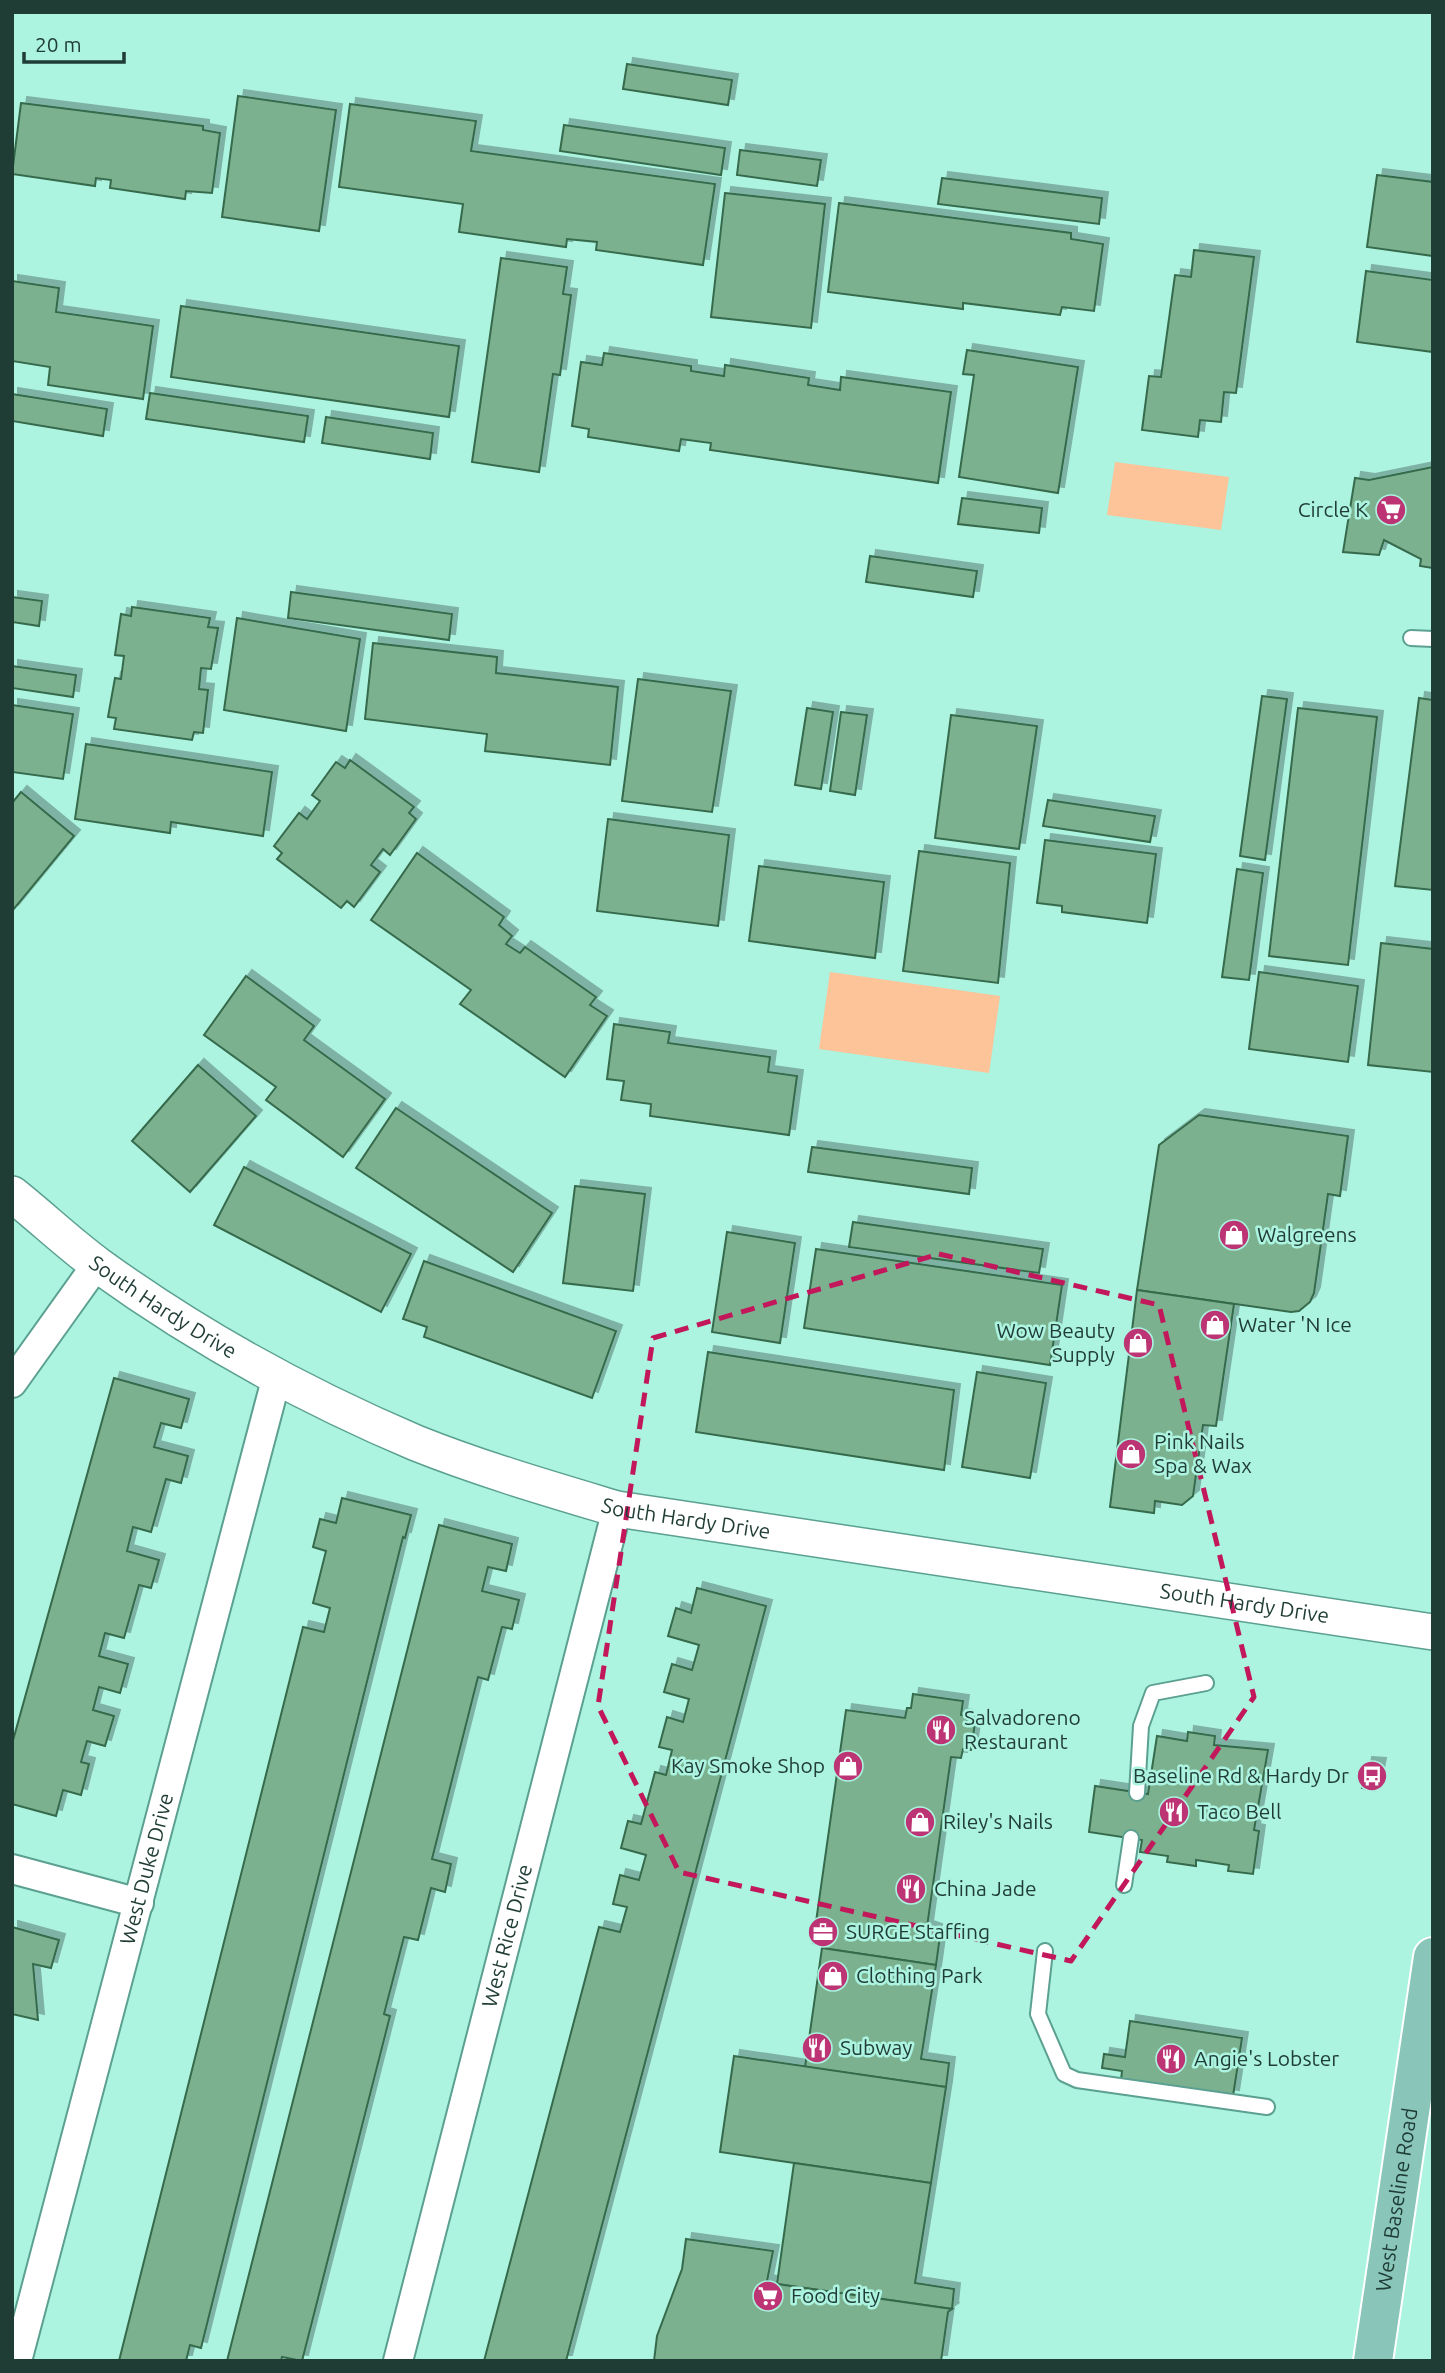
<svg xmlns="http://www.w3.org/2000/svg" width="1445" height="2373" viewBox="0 0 1445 2373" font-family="Ubuntu,sans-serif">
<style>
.green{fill:#fdc399}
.building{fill:#7bb190;stroke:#366a4c;stroke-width:2;filter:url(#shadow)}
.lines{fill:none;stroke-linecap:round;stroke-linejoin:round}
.service-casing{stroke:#5ba090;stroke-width:18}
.minor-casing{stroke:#5ba090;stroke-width:32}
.tertiary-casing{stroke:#5ba090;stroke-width:38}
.primary-casing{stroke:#fff;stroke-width:42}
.service{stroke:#fff;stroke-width:14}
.minor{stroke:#fff;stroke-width:28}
.tertiary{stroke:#fff;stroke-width:35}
.primary{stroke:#89c5b9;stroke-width:38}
.marked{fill:none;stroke:#c2185b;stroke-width:5;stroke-dasharray:14 9;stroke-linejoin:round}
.labels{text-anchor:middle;stroke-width:5;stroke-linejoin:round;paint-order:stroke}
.poi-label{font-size:21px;fill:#1f3c35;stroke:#acf3e0;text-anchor:start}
.street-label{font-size:21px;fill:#1f3c35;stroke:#acf3e0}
</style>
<defs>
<filter id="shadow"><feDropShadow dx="6" dy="-6" stdDeviation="0" flood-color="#0004"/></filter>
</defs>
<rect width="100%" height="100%" fill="#acf3e0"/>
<g class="green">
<polygon points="1115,462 1229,477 1221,530 1107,515"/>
<polygon points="830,972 1000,996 989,1073 819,1049"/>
</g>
<g class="building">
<polygon points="627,64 732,80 728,105 623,89"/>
<polygon points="238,96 336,110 319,231 222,217"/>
<polygon points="21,103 203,126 203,130 220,133 212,193 186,191 185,199 110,188 111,180 96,178 95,186 12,174"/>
<polygon points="350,104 476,121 471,151 715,184 703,265 596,250 597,242 567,239 566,247 459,232 463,204 339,187"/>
<polygon points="564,125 725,148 721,175 560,151"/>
<polygon points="740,150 821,160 817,186 737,175"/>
<polygon points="1377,175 1433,182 1433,256 1367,247"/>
<polygon points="942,178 1102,198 1099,224 938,204"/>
<polygon points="725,193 825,204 811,328 711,317"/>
<polygon points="839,203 1071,233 1071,239 1103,244 1094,311 1062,307 1060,315 963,303 963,309 828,292"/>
<polygon points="1194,250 1254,257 1236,393 1224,392 1221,422 1200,420 1198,437 1142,430 1149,376 1161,377 1175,275 1191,277"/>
<polygon points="501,258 567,267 563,294 571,295 560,375 553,374 539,472 472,462"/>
<polygon points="1366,271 1433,280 1433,352 1357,342"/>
<polygon points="12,281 59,288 56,312 153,326 143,399 48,385 50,367 12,361"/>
<polygon points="181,306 459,346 449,417 171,377"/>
<polygon points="967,350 1078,367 1058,493 959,477 974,375 963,374"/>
<polygon points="604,353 691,366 691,371 724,376 725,365 809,378 808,385 840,390 841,377 951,392 938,483 710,450 711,443 681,439 679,451 588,437 589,429 572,426 581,362 602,365"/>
<polygon points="150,393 308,416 304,442 146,419"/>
<polygon points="12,394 107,409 103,436 12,421"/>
<polygon points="326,417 433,433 430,459 322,443"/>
<polygon points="1433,467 1433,568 1420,566 1421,559 1384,540 1379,555 1343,552 1355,478 1369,480"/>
<polygon points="962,498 1042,508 1039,533 958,524"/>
<polygon points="870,556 977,571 973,597 866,582"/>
<polygon points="291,592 452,614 449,640 288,618"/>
<polygon points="12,597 42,601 39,626 12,622"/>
<polygon points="132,607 210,618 208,627 218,628 211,669 201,668 199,689 208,690 203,733 194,732 192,740 114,729 116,718 108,717 115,678 121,679 124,656 115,655 121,614 131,616"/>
<polygon points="237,618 360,639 346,731 224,710"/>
<polygon points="373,643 497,657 496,673 618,687 610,765 485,751 487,734 365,719"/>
<polygon points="12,666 76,675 73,697 12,688"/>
<polygon points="638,679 731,691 712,812 622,801"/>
<polygon points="1262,696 1287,699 1265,860 1240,856"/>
<polygon points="1419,698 1433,700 1433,890 1395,886"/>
<polygon points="12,705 73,714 63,779 12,772"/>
<polygon points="807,708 833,712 821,789 795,785"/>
<polygon points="1298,708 1377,717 1348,965 1269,956"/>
<polygon points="841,712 867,715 855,795 830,791"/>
<polygon points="951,715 1037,726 1019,849 935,838"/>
<polygon points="86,744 272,772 263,836 171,822 170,833 75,819"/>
<polygon points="350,760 414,807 409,813 416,819 390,855 383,849 371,865 380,872 354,907 347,901 341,908 277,859 282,853 274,846 299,813 307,819 320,801 312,795 336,762 345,768"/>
<polygon points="21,792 74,836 13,910 12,803"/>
<polygon points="1048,800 1155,816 1150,842 1043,826"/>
<polygon points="608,819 729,835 718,926 597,911"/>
<polygon points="1045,840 1156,854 1147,923 1062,912 1062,906 1037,903"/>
<polygon points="919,851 1010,863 998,983 903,971"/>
<polygon points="417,853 504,917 499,925 512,936 506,944 520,953 525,947 596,997 590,1005 607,1016 565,1077 460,1004 471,990 371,920"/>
<polygon points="759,866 884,882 875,958 749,941"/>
<polygon points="1237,869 1263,873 1249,980 1222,977"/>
<polygon points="1381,943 1433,949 1433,1072 1368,1065"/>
<polygon points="1259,972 1358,986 1348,1062 1249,1049"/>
<polygon points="246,976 314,1026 304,1040 385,1099 343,1157 266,1100 276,1087 204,1035"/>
<polygon points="614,1024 670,1032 668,1043 770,1057 768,1072 797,1076 789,1135 650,1116 651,1104 621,1100 624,1081 607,1079"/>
<polygon points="198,1065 256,1116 190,1192 132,1141"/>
<polygon points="396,1108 552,1213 513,1272 356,1168"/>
<polygon points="1199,1115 1348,1136 1340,1196 1328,1194 1314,1293 1310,1302 1299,1311 1291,1312 1137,1290 1159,1145"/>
<polygon points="812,1147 972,1168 969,1194 808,1172"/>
<polygon points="244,1167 411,1254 381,1312 214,1225"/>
<polygon points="575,1186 645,1194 633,1291 563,1283"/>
<polygon points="853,1222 1043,1249 1039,1273 849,1247"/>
<polygon points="727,1232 795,1243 780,1343 712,1332"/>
<polygon points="816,1249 1062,1285 1050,1365 804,1328"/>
<polygon points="424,1261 616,1331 592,1398 424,1337 427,1327 403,1319"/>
<polygon points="1137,1290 1234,1304 1216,1426 1203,1425 1193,1496 1182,1505 1155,1501 1154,1513 1110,1507"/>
<polygon points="708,1352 954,1390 944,1470 696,1432"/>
<polygon points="977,1372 1046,1383 1030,1478 962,1467"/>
<polygon points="114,1378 189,1399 181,1428 161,1423 154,1447 188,1456 181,1483 166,1479 151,1532 133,1527 127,1551 159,1560 151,1588 139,1585 124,1638 105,1633 99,1656 128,1664 120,1693 99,1687 93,1710 114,1716 105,1746 87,1741 81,1762 89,1764 81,1795 63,1790 56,1816 12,1804 12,1744"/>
<polygon points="342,1498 411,1515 405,1538 403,1537 201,2348 190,2345 186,2361 119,2361 303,1627 324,1632 330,1608 313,1603 326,1551 313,1547 320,1519 336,1523"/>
<polygon points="439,1525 512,1544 506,1571 488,1567 482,1591 519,1600 512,1629 502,1627 488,1680 478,1677 432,1859 451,1864 445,1892 431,1888 418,1940 404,1937 384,2014 390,2016 302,2361 282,2357 281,2361 227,2361"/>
<polygon points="697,1588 766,1606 566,2361 484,2361 599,1927 620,1932 627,1907 613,1904 620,1875 639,1880 646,1855 621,1848 628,1821 641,1824 655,1772 666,1775 672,1750 659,1747 667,1717 683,1722 689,1699 664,1692 672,1664 692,1670 699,1645 668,1636 676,1608 691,1613"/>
<polygon points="913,1694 963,1701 961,1715 967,1716 966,1722 975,1723 971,1750 963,1749 961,1758 951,1757 927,1927 936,1930 935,1935 940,1936 936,1965 822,1948 823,1944 813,1943 846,1710 905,1718 907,1708 911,1708"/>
<polygon points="1188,1732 1215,1736 1214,1745 1268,1750 1254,1830 1259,1831 1253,1874 1228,1871 1229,1865 1196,1860 1196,1866 1167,1862 1168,1856 1140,1852 1142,1840 1089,1832 1095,1786 1148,1794 1157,1736 1187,1741"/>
<polygon points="1366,1763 1380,1764 1375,1790 1362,1788"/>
<polygon points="12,1927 59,1940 51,1968 33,1964 38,2020 12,2014"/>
<polygon points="822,1948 936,1965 921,2059 949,2063 946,2087 805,2067"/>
<polygon points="1130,2021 1242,2038 1233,2096 1121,2080 1122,2071 1102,2068 1104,2054 1125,2057"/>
<polygon points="734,2056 946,2087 931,2183 720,2152"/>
<polygon points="794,2163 931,2183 915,2283 954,2289 952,2309 777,2284"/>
<polygon points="686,2239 773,2251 767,2281 777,2284 952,2309 948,2312 941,2361 654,2361 657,2336 682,2269"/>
</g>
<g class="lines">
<g class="service-casing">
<g id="service">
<polyline points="1411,638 1433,639"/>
<polyline points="1137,1793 1141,1726 1153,1693 1206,1683"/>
<polyline points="1124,1885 1131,1838"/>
<polyline points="1045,1951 1038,2014 1064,2074 1077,2080 1267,2107"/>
</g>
</g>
<g class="minor-casing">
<g id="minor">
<polyline points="12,1383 97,1264"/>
<polyline points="12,1869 139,1903"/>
<path id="s1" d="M17 2361 277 1376"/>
<path id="s2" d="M398 2361 617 1509"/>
</g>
</g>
<g class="tertiary-casing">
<g id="tertiary">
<path id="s3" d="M12 1194C41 1217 68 1243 98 1265 196 1336 305 1396 416 1443 481 1469 550 1489 617 1509L1433 1632"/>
</g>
</g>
<g class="primary-casing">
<g id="primary">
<path id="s4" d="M1373 2361 1433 1957"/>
</g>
</g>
<use href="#service" class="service"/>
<use href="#minor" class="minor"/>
<use href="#tertiary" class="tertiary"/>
<use href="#primary" class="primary"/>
</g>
<path class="marked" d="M939 1254 1159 1305 1254 1697 1071 1961 679 1872 598 1706 653 1338Z"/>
<defs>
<g id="supermarket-disc" transform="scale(1.575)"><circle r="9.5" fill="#bc3473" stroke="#acf3e0"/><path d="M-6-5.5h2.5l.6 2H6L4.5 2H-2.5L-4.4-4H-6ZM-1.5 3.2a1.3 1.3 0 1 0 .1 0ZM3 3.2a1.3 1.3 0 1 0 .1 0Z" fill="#fff"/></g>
<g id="shop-disc" transform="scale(1.575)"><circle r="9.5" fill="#bc3473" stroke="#acf3e0"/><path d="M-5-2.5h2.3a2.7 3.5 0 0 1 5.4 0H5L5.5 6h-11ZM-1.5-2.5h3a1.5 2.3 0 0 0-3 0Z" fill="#fff"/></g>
<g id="restaurant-disc" transform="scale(1.575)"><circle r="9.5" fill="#bc3473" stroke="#acf3e0"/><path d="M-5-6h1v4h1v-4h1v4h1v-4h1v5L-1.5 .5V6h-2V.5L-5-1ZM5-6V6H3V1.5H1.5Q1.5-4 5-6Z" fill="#fff"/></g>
<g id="bus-disc" transform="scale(1.575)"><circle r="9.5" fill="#bc3473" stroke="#acf3e0"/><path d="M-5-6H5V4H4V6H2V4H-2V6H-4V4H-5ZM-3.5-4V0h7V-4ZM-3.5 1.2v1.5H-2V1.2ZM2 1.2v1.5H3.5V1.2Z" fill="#fff"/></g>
<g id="office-disc" transform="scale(1.575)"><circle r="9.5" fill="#bc3473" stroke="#acf3e0"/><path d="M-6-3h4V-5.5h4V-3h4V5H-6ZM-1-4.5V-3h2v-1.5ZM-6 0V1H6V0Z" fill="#fff"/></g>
</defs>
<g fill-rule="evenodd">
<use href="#supermarket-disc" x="1391" y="510"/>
<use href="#shop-disc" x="1234" y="1235"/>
<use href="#shop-disc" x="1215" y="1325"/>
<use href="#shop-disc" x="1138" y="1343"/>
<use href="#shop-disc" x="1131" y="1454"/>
<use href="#restaurant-disc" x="941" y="1730"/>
<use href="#shop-disc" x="848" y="1766"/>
<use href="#bus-disc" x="1372" y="1776"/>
<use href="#restaurant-disc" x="1174" y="1812"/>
<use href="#shop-disc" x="920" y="1822"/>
<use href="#restaurant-disc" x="911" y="1889"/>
<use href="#office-disc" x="823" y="1932"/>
<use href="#shop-disc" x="833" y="1976"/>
<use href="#restaurant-disc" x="817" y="2048"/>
<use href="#restaurant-disc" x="1171" y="2059"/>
<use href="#supermarket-disc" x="768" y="2296"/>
</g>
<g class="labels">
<g class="poi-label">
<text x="1368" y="517" text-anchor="end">Circle K</text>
<text x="1257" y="1242">Walgreens</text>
<text x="1238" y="1332">Water 'N Ice</text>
<text x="1115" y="1338" text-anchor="end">Wow Beauty<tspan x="1115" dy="24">Supply</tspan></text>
<text x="1154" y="1449">Pink Nails<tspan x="1154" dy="24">Spa &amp; Wax</tspan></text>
<text x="964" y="1725">Salvadoreno<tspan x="964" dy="24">Restaurant</tspan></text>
<text x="825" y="1773" text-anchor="end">Kay Smoke Shop</text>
<text x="1349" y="1783" text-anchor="end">Baseline Rd &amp; Hardy Dr</text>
<text x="1197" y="1819">Taco Bell</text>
<text x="943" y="1829">Riley's Nails</text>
<text x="934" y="1896">China Jade</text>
<text x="846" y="1939">SURGE Staffing</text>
<text x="856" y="1983">Clothing Park</text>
<text x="840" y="2055">Subway</text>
<text x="1194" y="2066">Angie's Lobster</text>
<text x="791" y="2303">Food City</text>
</g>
<g class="street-label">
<text dy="7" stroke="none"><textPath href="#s3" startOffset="189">South Hardy Drive</textPath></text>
<text dy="7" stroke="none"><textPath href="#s3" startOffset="758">South Hardy Drive</textPath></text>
<text dy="7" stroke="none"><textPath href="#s3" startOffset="1323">South Hardy Drive</textPath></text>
<text dy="7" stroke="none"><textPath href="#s1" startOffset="509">West Duke Drive</textPath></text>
<text dy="7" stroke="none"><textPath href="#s2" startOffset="439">West Rice Drive</textPath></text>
<text dy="7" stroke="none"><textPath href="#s4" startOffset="163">West Baseline Road</textPath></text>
</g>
</g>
<rect width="1445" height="2373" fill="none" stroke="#1f3c35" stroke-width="28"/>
<path d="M24 52v10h100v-10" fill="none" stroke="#1f3c35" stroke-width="3.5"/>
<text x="35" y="52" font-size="21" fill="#1f3c35" stroke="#acf3e0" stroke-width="5" paint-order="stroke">20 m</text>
</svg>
